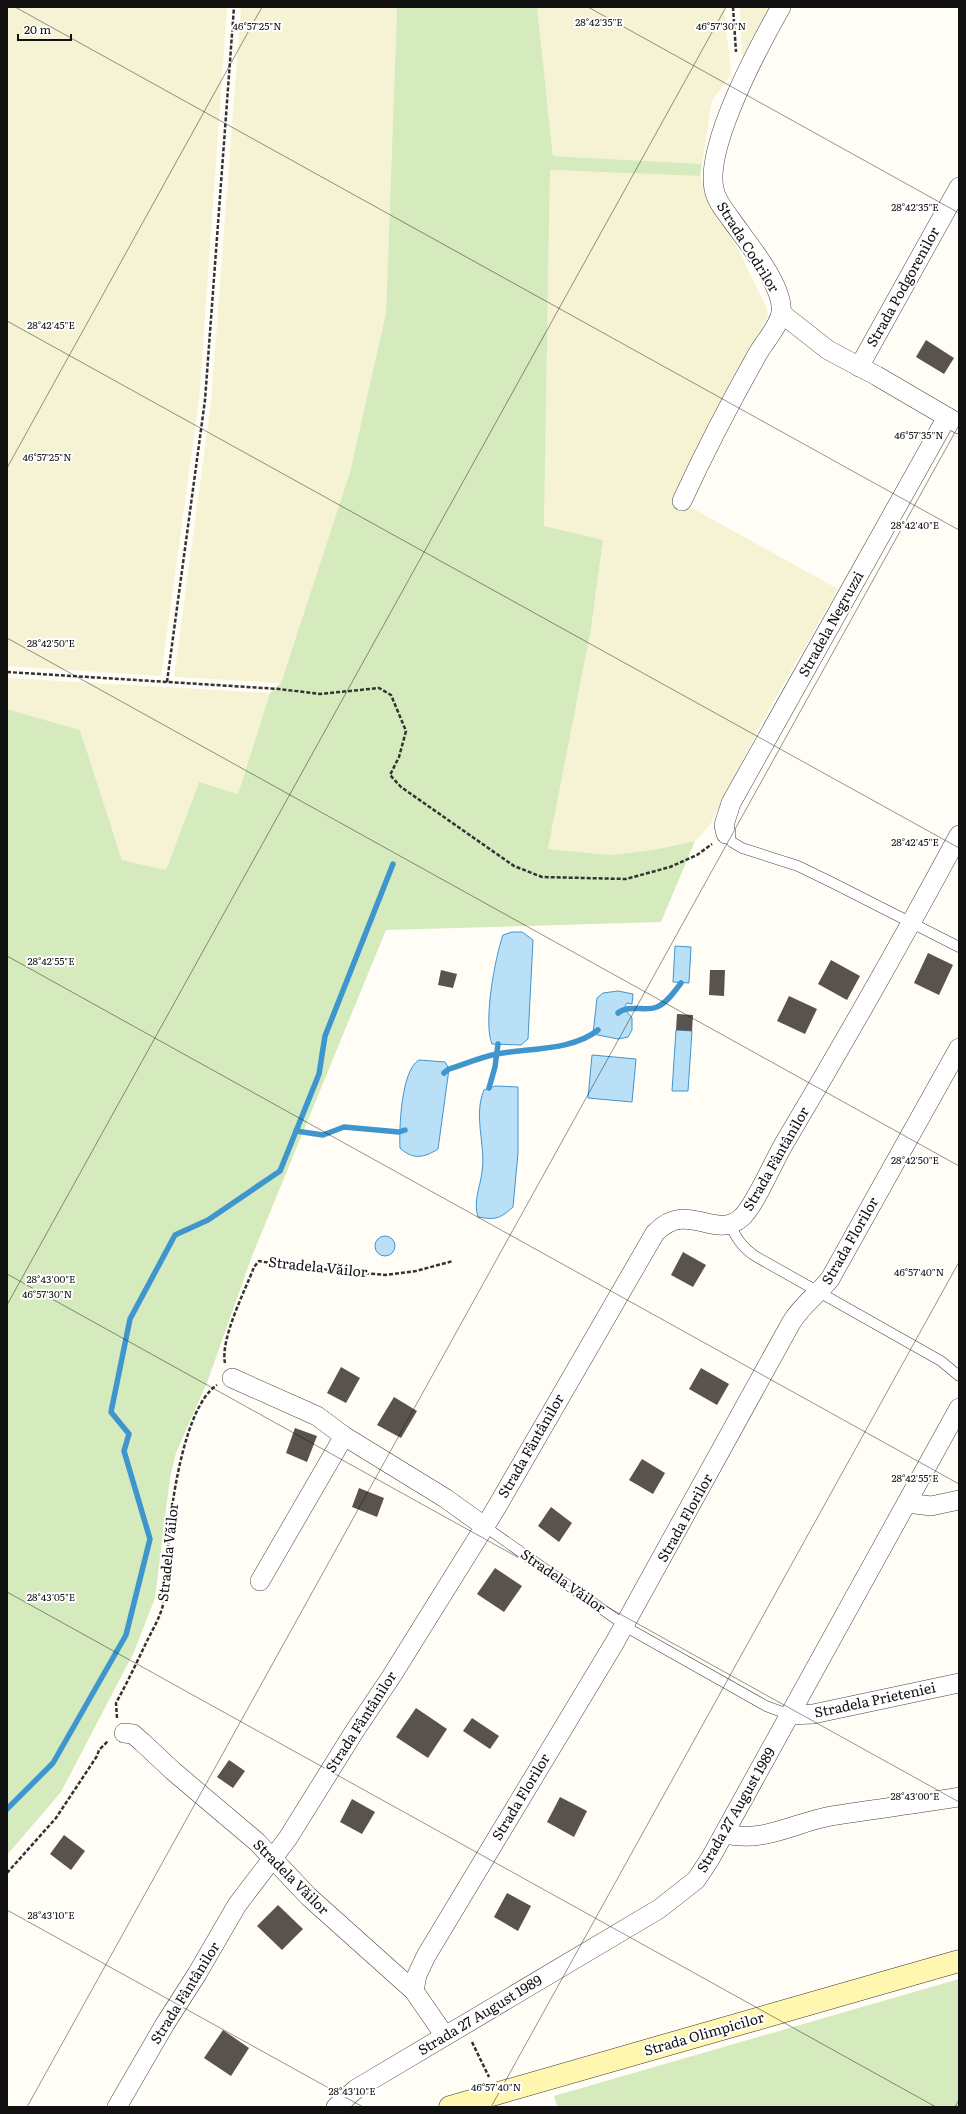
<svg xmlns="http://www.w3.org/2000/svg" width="966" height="2114" viewBox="0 0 966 2114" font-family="Literata,serif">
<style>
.farmland{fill:#f6f3d4}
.green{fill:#d5ebbd}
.water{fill:#b9e0f7;stroke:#3f96cf}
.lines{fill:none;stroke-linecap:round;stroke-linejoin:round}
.stream{stroke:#3f96cf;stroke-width:5.5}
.building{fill:#5a524d}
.service-casing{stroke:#444;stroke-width:11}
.minor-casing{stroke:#444;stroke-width:20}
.secondary-casing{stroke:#333;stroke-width:23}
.path{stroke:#333;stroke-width:2.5;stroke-dasharray:4 2;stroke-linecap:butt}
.service{stroke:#fff;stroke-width:10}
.minor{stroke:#fff;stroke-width:19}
.secondary{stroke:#fff6b0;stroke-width:22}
.ticks{fill:none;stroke:#111;stroke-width:1;stroke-opacity:0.45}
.labels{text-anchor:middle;stroke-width:4;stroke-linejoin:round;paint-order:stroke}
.street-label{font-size:14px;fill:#111;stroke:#fff}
.ticks-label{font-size:10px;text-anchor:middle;fill:#111;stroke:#fff;stroke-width:4;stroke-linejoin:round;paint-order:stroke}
</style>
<rect width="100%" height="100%" fill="#fffdf5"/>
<g class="farmland">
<polygon points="7,7 227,7 199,400 161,676 7,666"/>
<polygon points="241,7 397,7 386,313 350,472 281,683 174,677 211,402"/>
<polygon points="537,7 724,7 731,74 712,101 702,164 553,156"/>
<polygon points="740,7 773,7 762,29 742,57"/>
<polygon points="550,170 700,176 711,206 739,251 767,309 768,316 674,498 838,589 764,718 710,825 695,841 653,850 611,855 548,849 591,629 603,540 544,527"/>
<polygon points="7,678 270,693 238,794 199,782 166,870 122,860 80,730 7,709"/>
</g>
<g class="green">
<polygon points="397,7 537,7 553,156 702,164 700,176 550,170 544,526 603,540 591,629 548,849 611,855 653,850 695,841 661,922 386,930 252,1256 208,1380 176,1453 170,1478 155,1598 134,1652 61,1792 7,1855 7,709 80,730 122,860 166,870 199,782 238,794 270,693 281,683 350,472 386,313"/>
<polygon points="959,1979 959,2107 555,2107 557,2106 554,2096"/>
</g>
<g class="water">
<path d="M512 932H522L533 940 528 1039 521 1045 492 1044C483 1023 495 957 503 935Z"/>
<polygon points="675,946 691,947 689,983 673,982"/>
<polygon points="618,991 633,994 632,1004 627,1003 624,1008 632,1018 632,1030 628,1037 618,1039 593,1034 597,998 603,993"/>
<polygon points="676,1030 692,1031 688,1091 672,1091"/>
<polygon points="592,1055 636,1059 632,1102 588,1098"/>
<path d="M419 1060 445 1062 449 1069 438 1149C424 1158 413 1160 400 1148 399 1129 401 1070 419 1060Z"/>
<path d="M495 1086 518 1087V1153L513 1207C500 1219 495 1220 478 1217 473 1201 480 1188 482 1172 486 1145 473 1116 484 1090Z"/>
<circle cx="385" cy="1246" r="10"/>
</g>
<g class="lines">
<g class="stream">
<path d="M618 1013C629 1004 644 1012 657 1007 667 1003 675 991 681 983"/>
<path d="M444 1073 449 1069C465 1064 481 1057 497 1054 528 1048 572 1051 598 1030"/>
<polyline points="489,1088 495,1067 498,1044"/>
<polyline points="296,1131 323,1135 344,1127 399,1132 405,1130"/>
<polyline points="7,1809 53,1763 126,1635 150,1539 124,1451 129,1434 111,1412 130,1319 175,1235 208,1220 280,1171 319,1074 325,1036 393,864"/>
</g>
</g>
<g class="building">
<polygon points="926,340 954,358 944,374 916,357"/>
<polygon points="928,953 953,965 939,995 914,983"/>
<polygon points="831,960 860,976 847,1000 818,984"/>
<polygon points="441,970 457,974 453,988 438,985"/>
<polygon points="710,970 725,970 724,996 709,995"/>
<polygon points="789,996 817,1009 805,1034 777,1021"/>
<polygon points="677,1014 693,1015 692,1031 676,1030"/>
<polygon points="683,1252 706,1265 693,1287 671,1275"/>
<polygon points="341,1367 360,1378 346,1403 327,1393"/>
<polygon points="701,1368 729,1384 717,1405 689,1389"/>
<polygon points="394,1397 417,1411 401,1438 377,1425"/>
<polygon points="295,1428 317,1436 307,1462 286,1453"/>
<polygon points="642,1459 665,1473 653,1494 629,1480"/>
<polygon points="359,1488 384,1498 377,1517 352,1507"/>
<polygon points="551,1507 572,1523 559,1542 538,1526"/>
<polygon points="495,1568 522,1586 504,1612 477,1594"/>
<polygon points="416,1708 447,1729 428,1758 396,1737"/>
<polygon points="472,1718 499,1736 490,1749 463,1731"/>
<polygon points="229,1760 245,1771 233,1788 217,1777"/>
<polygon points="560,1797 587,1811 574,1837 547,1822"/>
<polygon points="352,1799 375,1812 362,1834 340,1822"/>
<polygon points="64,1835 85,1851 71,1870 50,1854"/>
<polygon points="507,1893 531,1906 518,1931 494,1917"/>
<polygon points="278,1905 303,1929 282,1950 257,1926"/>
<polygon points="223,2030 249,2048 231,2076 204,2058"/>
</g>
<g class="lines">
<g class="service-casing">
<g id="service">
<polyline points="726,834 732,842 742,848 798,866 833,883 959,947"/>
<path d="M730 1224C736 1238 742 1247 755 1256L941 1361 959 1376"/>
<polyline points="484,1526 633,1631 766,1706 790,1715"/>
</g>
</g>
<g class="minor-casing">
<g id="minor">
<polyline points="781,313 828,350 877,376 959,424"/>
<polyline points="859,367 959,187"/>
<path d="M682 501C705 451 730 403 757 355 764 342 778 328 781 313 785 286 745 240 730 218 724 210 716 200 714 189 705 146 759 46 781 7"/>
<polyline points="726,834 724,825 731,803 947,417"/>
<polyline points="232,1378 317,1416 344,1436 445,1498 484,1526"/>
<polyline points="907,1503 931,1506 959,1500"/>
<polyline points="260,1581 344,1436"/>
<polyline points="790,1715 813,1714 959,1683"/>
<polyline points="124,1733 133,1734 142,1742 173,1771 257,1842 309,1897 414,1991 445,2036"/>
<path d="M724 1834C765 1843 793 1823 831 1816 874 1809 917 1804 959 1797"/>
<path d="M414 1991 417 1975 426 1956 615 1642 791 1323C802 1305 817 1295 830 1279L959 1048"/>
<path d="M117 2107 165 2024 197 1974 237 1905 288 1838 354 1732 391 1677 495 1510 655 1233C688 1199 714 1241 741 1218 755 1206 774 1160 785 1142 845 1041 903 939 959 835"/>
<polyline points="336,2107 356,2089 659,1909 696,1880 710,1859 959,1408"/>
</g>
</g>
<g class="secondary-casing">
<polyline id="secondary" points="450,2107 959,1961"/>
</g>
<g class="path">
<polyline points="733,7 736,52"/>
<polyline points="7,672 279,689 320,694 379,688 391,695 406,731 399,757 390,775 401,787 514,866 542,877 626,879 670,867 697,855 712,844"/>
<polyline points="167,682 205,400 234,7"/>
<path d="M225 1363C220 1339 245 1291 254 1267L259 1261 287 1266 386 1275 416 1271 453 1261"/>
<path d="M117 1718 116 1703C127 1683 137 1662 147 1641 153 1629 160 1617 163 1605 168 1585 166 1567 168 1547 170 1509 184 1406 217 1385"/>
<polyline points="7,1873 56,1818 97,1756 99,1750 108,1741"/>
<polyline points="472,2042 489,2077"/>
</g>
<use href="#service" class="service"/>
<use href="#minor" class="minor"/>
<use href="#secondary" class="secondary"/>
</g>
<path class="ticks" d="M15 7 959 530M588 7 959 213M7 321 959 848M7 468 262 7M7 638 959 1166M7 956 959 1484M7 1274 959 1802M7 1305 726 7M7 1592 936 2107M7 1910 363 2107M27 2107 959 425M491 2107 959 1262M955 2107 959 2100"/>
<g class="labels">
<g class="street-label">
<text transform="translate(748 247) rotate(58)" y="5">Strada Codrilor</text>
<text transform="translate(903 287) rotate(-61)" y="5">Strada Podgorenilor</text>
<text transform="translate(831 624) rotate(-61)" y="5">Stradela Negruzzi</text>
<text transform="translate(776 1159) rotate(-60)" y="5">Strada Fântânilor</text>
<text transform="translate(850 1241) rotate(-60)" y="5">Strada Florilor</text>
<text transform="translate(318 1267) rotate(6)" y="5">Stradela Văilor</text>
<text transform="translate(531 1446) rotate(-60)" y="5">Strada Fântânilor</text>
<text transform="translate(685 1518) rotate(-61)" y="5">Strada Florilor</text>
<text transform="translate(168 1552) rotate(-84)" y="5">Stradela Văilor</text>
<text transform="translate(563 1581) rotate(35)" y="5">Stradela Văilor</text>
<text transform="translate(875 1700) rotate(-12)" y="5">Stradela Prieteniei</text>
<text transform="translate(361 1722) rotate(-57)" y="5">Strada Fântânilor</text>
<text transform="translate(521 1797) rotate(-59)" y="5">Strada Florilor</text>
<text transform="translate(736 1810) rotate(-60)" y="5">Strada 27 August 1989</text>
<text transform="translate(291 1877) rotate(45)" y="5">Stradela Văilor</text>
<text transform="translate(185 1993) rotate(-58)" y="5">Strada Fântânilor</text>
<text transform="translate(480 2015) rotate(-31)" y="5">Strada 27 August 1989</text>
<text transform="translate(704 2034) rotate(-16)" y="5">Strada Olimpicilor</text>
</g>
</g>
<g class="ticks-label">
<text x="599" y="26">28°42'35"E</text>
<text x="257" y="30">46°57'25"N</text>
<text x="721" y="30">46°57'30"N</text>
<text x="915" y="211">28°42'35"E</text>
<text x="51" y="329">28°42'45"E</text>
<text x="919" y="439">46°57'35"N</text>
<text x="47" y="461">46°57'25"N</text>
<text x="915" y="529">28°42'40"E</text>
<text x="51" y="647">28°42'50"E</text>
<text x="915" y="846">28°42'45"E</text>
<text x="51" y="965">28°42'55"E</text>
<text x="915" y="1164">28°42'50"E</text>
<text x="919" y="1276">46°57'40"N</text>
<text x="51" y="1283">28°43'00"E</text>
<text x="47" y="1298">46°57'30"N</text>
<text x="915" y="1482">28°42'55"E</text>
<text x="51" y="1601">28°43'05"E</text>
<text x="915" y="1800">28°43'00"E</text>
<text x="51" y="1919">28°43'10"E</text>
<text x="496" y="2091">46°57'40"N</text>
<text x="352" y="2095">28°43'10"E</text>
</g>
<rect width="966" height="2114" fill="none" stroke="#111111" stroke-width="16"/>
<path d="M18 34v6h53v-6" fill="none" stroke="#111111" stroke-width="2"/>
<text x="24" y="34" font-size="12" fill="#111111" stroke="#ffffff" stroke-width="3" paint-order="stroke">20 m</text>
</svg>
